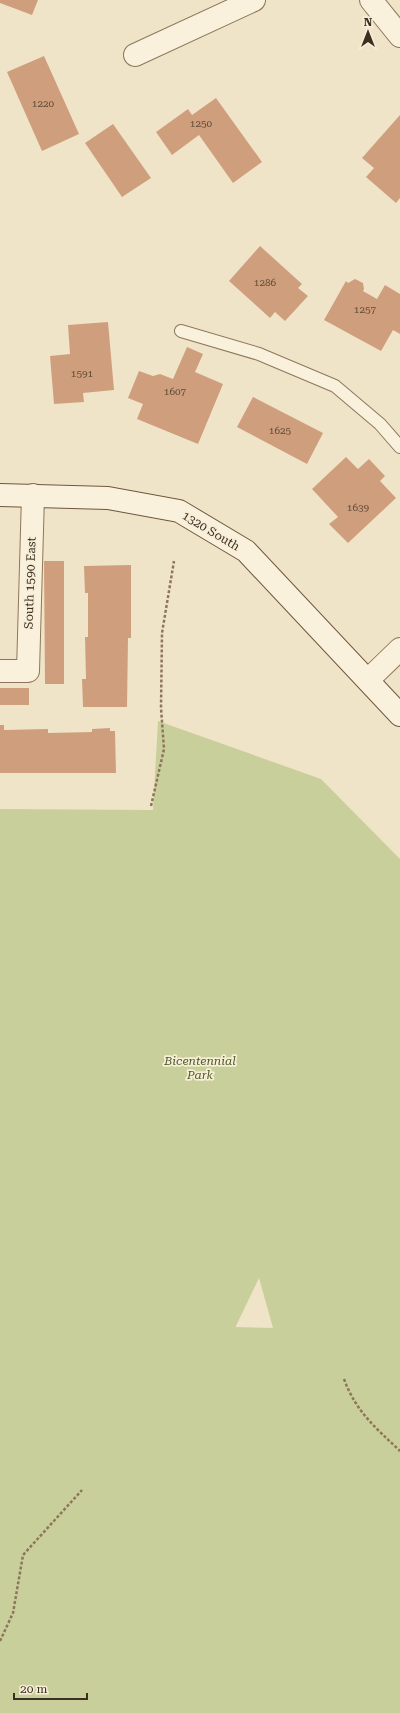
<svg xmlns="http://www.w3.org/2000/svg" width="400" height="1713" viewBox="0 0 400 1713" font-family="'Roboto Serif',serif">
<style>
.green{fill:#c9cf9b;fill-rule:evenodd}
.building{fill:#cf9f7d}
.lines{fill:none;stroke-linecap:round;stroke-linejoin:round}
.lane-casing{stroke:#8d765c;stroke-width:14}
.street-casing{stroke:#8d765c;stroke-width:24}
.secondary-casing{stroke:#6f573f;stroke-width:24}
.path{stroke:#8d765c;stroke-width:2.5;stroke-dasharray:3 2;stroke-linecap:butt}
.lane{stroke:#faf1dc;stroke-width:12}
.street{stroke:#faf1dc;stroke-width:22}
.secondary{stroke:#faf1dc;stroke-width:22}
.labels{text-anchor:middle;stroke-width:3.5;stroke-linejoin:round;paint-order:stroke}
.number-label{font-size:10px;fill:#624a37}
.street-label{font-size:12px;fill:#3d2e20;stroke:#f7eed8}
.park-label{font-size:12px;font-style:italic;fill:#4d5a26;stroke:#f7eed8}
</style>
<rect width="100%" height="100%" fill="#f0e4c8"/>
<path class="green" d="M158 721 321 779 400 859V1713H0V809L153 810ZM259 1278 273 1328 236 1327V1326Z"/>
<g class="building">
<polygon points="0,0 38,0 32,15 0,3"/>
<polygon points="44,56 79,134 42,151 7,72"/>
<polygon points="216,98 262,162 233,183 199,135 172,155 156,132 188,109 192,115"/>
<polygon points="400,115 400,198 396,203 366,177 374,168 362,158"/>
<polygon points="113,124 151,178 122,197 85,143"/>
<polygon points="260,246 302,284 298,288 308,296 285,321 275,312 270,318 229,281"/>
<polygon points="355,279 363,283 364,289 363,291 377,299 385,285 400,294 400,334 393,330 381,351 324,320 346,281 348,283"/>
<polygon points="108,322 114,390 83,393 84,402 54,404 50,356 70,354 68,325"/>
<polygon points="187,347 203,354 195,372 223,384 198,444 137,419 143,404 128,398 139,371 153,376 160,374 173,379"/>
<polygon points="253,397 323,433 307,464 237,427"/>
<polygon points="346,457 358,469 369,459 385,476 380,481 396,498 348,543 329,524 338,517 312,489"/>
<polygon points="44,561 64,561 64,684 45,684"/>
<polygon points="131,565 131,638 128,638 127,707 83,707 82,679 86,679 85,637 88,637 88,593 85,593 84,566"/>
<rect x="0" y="688" width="29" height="17"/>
<polygon points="0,725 4,725 4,730 48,729 48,733 92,732 92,729 110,728 110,731 115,731 116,773 0,773"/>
</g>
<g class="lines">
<g class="lane-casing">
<polyline id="lane" points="181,331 259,354 335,386 380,424 400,447"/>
</g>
<g class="street-casing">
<g id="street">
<polyline points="371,0 400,36"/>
<polyline points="135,55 254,0"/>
<polyline points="0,671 28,671 33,495"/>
<polyline points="368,680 400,649"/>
</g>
</g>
<g class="secondary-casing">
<polyline id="secondary" points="0,495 108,498 179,511 246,551 400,715"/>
</g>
<g class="path">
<polyline points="151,806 164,749 161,708 162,633 174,561"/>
<path d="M344 1379C356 1412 376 1428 400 1451"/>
<polyline points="0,1641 13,1613 23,1555 82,1490"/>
</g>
<use href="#lane" class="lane"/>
<use href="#street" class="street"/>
<use href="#secondary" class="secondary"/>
</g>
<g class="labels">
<g class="number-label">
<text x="43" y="107">1220</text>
<text x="201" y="127">1250</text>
<text x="265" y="286">1286</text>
<text x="365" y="313">1257</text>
<text x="82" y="377">1591</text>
<text x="175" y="395">1607</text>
<text x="280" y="434">1625</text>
<text x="358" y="511">1639</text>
</g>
<g class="street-label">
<text transform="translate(211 531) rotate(31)" y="4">1320 South</text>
<text transform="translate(30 583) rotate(-88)" y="4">South 1590 East</text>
</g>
<g class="park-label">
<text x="200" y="1065">Bicentennial<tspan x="200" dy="14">Park</tspan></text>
</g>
</g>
<g transform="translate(368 32)" stroke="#f7eed8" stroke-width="3" paint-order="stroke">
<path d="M0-3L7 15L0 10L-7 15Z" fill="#3d2e20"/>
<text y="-6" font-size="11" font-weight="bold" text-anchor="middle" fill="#3d2e20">N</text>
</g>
<path d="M14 1693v6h73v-6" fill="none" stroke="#3d2e20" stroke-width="2"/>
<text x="20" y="1693" font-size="12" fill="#3d2e20" stroke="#f7eed8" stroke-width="3" paint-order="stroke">20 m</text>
</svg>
